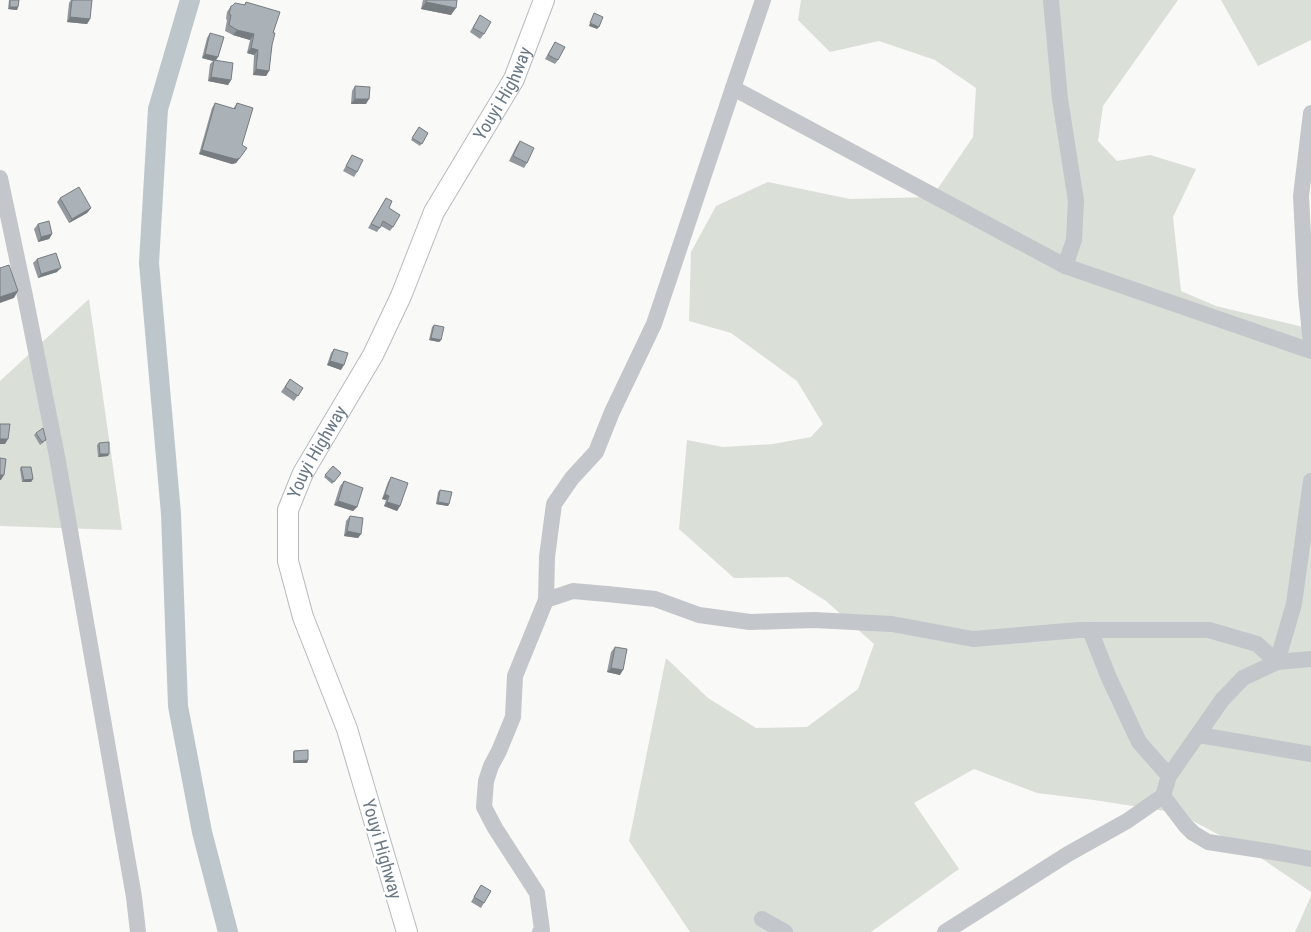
<svg xmlns="http://www.w3.org/2000/svg" width="1311" height="932" viewBox="0 0 1311 932" font-family="'Roboto Condensed',sans-serif">
<style>
.green{fill:#dadfd8}
.lines{fill:none;stroke-linecap:round;stroke-linejoin:round}
.river{stroke:#bdc6cb;stroke-width:20}
.major-casing{stroke:#b6babe;stroke-width:22}
.minor{stroke:#c3c6ca;stroke-width:16}
.major{stroke:#fff;stroke-width:20}
.wall{fill:#92989d}
.shaded-wall{fill:#777c80}
.building{fill:#aab1b7;stroke:#777c80}
.labels{text-anchor:middle;stroke-width:5;stroke-linejoin:round;paint-order:stroke}
.street-label{font-size:18px;fill:#6a7885;stroke:#fff}
</style>
<rect width="100%" height="100%" fill="#f9f9f7"/>
<g class="green">
<polygon points="801,0 1178,0 1103,106 1098,141 1117,161 1150,155 1196,169 1173,217 1181,291 1216,306 1311,329 1311,892 1255,854 1178,813 1094,800 1037,793 974,769 914,803 959,869 871,932 690,932 629,841 666,658 708,698 756,728 807,727 858,689 874,644 826,601 788,577 734,578 679,529 687,440 723,447 773,444 811,437 823,424 797,381 731,333 689,321 691,252 716,206 768,182 850,199 932,197 973,137 976,88 935,60 879,41 830,52 798,20"/>
<polygon points="1221,0 1311,0 1311,40 1258,66"/>
<polygon points="89,299 122,530 0,526 0,381"/>
<polygon points="1311,896 1311,932 1294,932 1295,932"/>
</g>
<g class="lines">
<polyline class="river" points="190,0 158,109 149,263 171,514 178,706 202,832 228,932"/>
<g class="major-casing">
<g id="major">
<path id="s1" d="M407 932 347 729 303 617 288 561V510L303 473 373 355 401 296 434 212 514 79 544 0"/>
</g>
</g>
<g class="minor">
<polyline points="1051,0 1060,99 1076,201 1074,240 1065,266"/>
<polyline points="733,88 1065,266 1311,351"/>
<polyline points="1311,113 1301,196 1306,294 1311,344"/>
<polyline points="0,178 25,296 57,456 134,897 138,932"/>
<polyline points="546,600 573,591 607,594 655,599 699,615 750,622 814,620 892,624 973,639 1079,630 1209,630 1257,644 1277,662 1294,604 1311,481"/>
<polyline points="1090,630 1109,678 1139,742 1169,776"/>
<polyline points="1199,735 1311,754"/>
<polyline points="1163,796 1185,825 1193,833 1208,842 1279,853 1311,859"/>
<polyline points="762,919 785,932"/>
<polyline points="540,932 542,930 537,893 495,828 484,807 486,781 491,766 499,751 513,717 515,676 546,600 547,557 554,504 572,478 596,452 612,412 654,324 733,88 763,0"/>
<polyline points="945,932 1068,854 1127,821 1163,796 1169,776 1222,700 1243,678 1277,662 1311,659"/>
</g>
<use href="#major" class="major"/>
</g>
<g class="wall">
<polygon points="9,0 19,0 18,7 17,10 8,9"/>
<polygon points="71,0 87,0 90,19 87,24 67,22 69,3"/>
<polygon points="423,0 457,0 451,15 421,9"/>
<polygon points="246,2 273,33 269,71 266,76 253,75 254,55 247,53 250,40 233,35 225,31 227,20 226,19 227,12 231,6 244,5"/>
<polygon points="480,15 484,34 480,39 470,32"/>
<polygon points="210,33 216,60 231,80 228,85 208,81 210,64 213,61 202,58 207,38"/>
<polygon points="555,42 558,60 555,64 545,59"/>
<polygon points="355,86 366,104 351,104 352,91"/>
<polygon points="215,103 233,109 237,103 242,145 239,159 236,163 232,164 199,154 212,108"/>
<polygon points="419,127 428,133 420,146 411,140"/>
<polygon points="520,141 527,163 524,168 509,161 517,145"/>
<polygon points="352,155 357,172 354,177 343,171"/>
<polygon points="60,198 91,208 87,213 69,223 57,202"/>
<polygon points="386,198 393,227 390,231 381,226 377,232 368,228"/>
<polygon points="38,224 52,234 49,239 38,242 34,229"/>
<polygon points="37,259 57,272 38,278 33,263"/>
<polygon points="434,325 441,340 439,342 429,340 432,327"/>
<polygon points="334,349 341,370 327,365 331,353"/>
<polygon points="290,379 303,388 294,401 281,392"/>
<polygon points="36,433 44,442 40,445 34,435"/>
<polygon points="99,443 108,456 98,457 97,445"/>
<polygon points="333,466 341,473 332,484 324,477"/>
<polygon points="21,467 33,479 31,482 22,482 20,469"/>
<polygon points="391,477 400,506 397,511 384,506 386,500 382,499 388,482"/>
<polygon points="344,481 357,507 353,511 334,505 340,486"/>
<polygon points="440,490 449,504 448,506 436,504 438,492"/>
<polygon points="350,516 361,534 358,538 344,536 346,521"/>
<polygon points="615,647 620,675 607,672 611,652"/>
<polygon points="294,751 308,760 307,763 293,763 293,753"/>
<polygon points="481,885 484,903 481,908 471,902"/>
</g>
<g class="shaded-wall">
<polygon points="426,2 456,8 451,15 421,9"/>
<polygon points="10,7 18,7 17,10 8,9"/>
<polygon points="70,17 90,19 87,24 67,22"/>
<polygon points="590,23 599,27 597,29 589,26"/>
<polygon points="237,30 254,34 250,40 233,35"/>
<polygon points="251,48 258,50 254,55 247,53"/>
<polygon points="205,54 218,57 215,62 214,60 213,61 202,58"/>
<polygon points="256,69 269,71 266,76 253,75"/>
<polygon points="211,77 231,80 228,85 208,81"/>
<polygon points="355,99 369,99 366,104 351,104"/>
<polygon points="202,150 239,159 236,163 232,164 199,154"/>
<polygon points="91,208 87,213 69,223 72,219"/>
<polygon points="52,234 49,239 38,242 41,237"/>
<polygon points="61,268 57,272 38,278 41,274"/>
<polygon points="18,291 14,298 0,303 0,297"/>
<polygon points="431,338 441,340 439,342 429,340"/>
<polygon points="330,361 344,365 341,370 327,365"/>
<polygon points="0,439 8,439 5,444 0,444"/>
<polygon points="100,454 109,454 108,456 98,457"/>
<polygon points="0,475 4,475 1,480 0,480"/>
<polygon points="33,479 31,482 22,482 24,480"/>
<polygon points="385,494 389,496 386,500 382,499"/>
<polygon points="338,501 357,507 353,511 334,505"/>
<polygon points="387,502 400,506 397,511 384,506"/>
<polygon points="438,502 449,504 448,506 436,504"/>
<polygon points="347,531 361,534 358,538 344,536"/>
<polygon points="611,668 623,670 620,675 607,672"/>
<polygon points="308,760 307,763 293,763 294,761"/>
</g>
<g class="building">
<polygon points="10,0 19,0 18,7 10,7"/>
<polygon points="72,0 92,0 90,19 70,17"/>
<polygon points="427,0 457,0 456,8 426,2"/>
<polygon points="246,2 280,12 273,33 275,33 272,45 269,71 256,69 258,50 251,48 254,34 237,30 229,25 231,15 229,14 231,6 232,6 235,3 245,5"/>
<polygon points="594,13 603,17 599,27 590,23"/>
<polygon points="480,15 491,22 484,34 473,28"/>
<polygon points="210,33 224,37 218,57 205,54"/>
<polygon points="555,42 565,47 558,60 548,55"/>
<polygon points="214,60 233,63 231,80 211,77"/>
<polygon points="355,86 370,87 369,99 355,99"/>
<polygon points="215,103 235,109 237,103 253,108 242,145 247,148 239,159 235,159 202,150"/>
<polygon points="419,127 428,133 422,144 412,138"/>
<polygon points="520,141 534,148 527,163 513,156"/>
<polygon points="352,155 363,160 357,172 346,166"/>
<polygon points="79,187 91,208 72,219 60,198"/>
<polygon points="386,198 392,201 389,208 400,215 393,227 383,221 380,228 371,224"/>
<polygon points="49,221 52,234 41,237 38,224"/>
<polygon points="56,253 61,268 41,274 37,259"/>
<polygon points="9,265 18,291 0,297 0,268"/>
<polygon points="434,325 444,327 441,340 431,338"/>
<polygon points="334,349 348,353 344,365 330,361"/>
<polygon points="290,379 303,388 298,396 285,387"/>
<polygon points="0,424 10,424 8,439 0,439"/>
<polygon points="43,428 46,440 42,442 36,433"/>
<polygon points="109,442 109,454 100,454 99,443"/>
<polygon points="0,458 6,459 4,475 0,475"/>
<polygon points="333,466 341,473 334,482 325,475"/>
<polygon points="21,467 31,467 33,479 24,480"/>
<polygon points="391,477 408,483 400,506 387,502 389,496 385,494"/>
<polygon points="344,481 363,488 357,507 338,501"/>
<polygon points="440,490 452,492 449,504 438,502"/>
<polygon points="350,516 363,518 361,534 347,531"/>
<polygon points="615,647 627,649 623,670 611,668"/>
<polygon points="308,750 308,760 294,761 294,751"/>
<polygon points="481,885 491,891 484,903 474,897"/>
</g>
<g class="labels">
<g class="street-label">
<text dy="6" stroke="none"><textPath href="#s1" startOffset="911">Youyi Highway</textPath></text>
<text dy="6" stroke="none"><textPath href="#s1" startOffset="506">Youyi Highway</textPath></text>
<text transform="translate(382 849) rotate(74)" y="6">Youyi Highway</text>
</g>
</g>
</svg>
